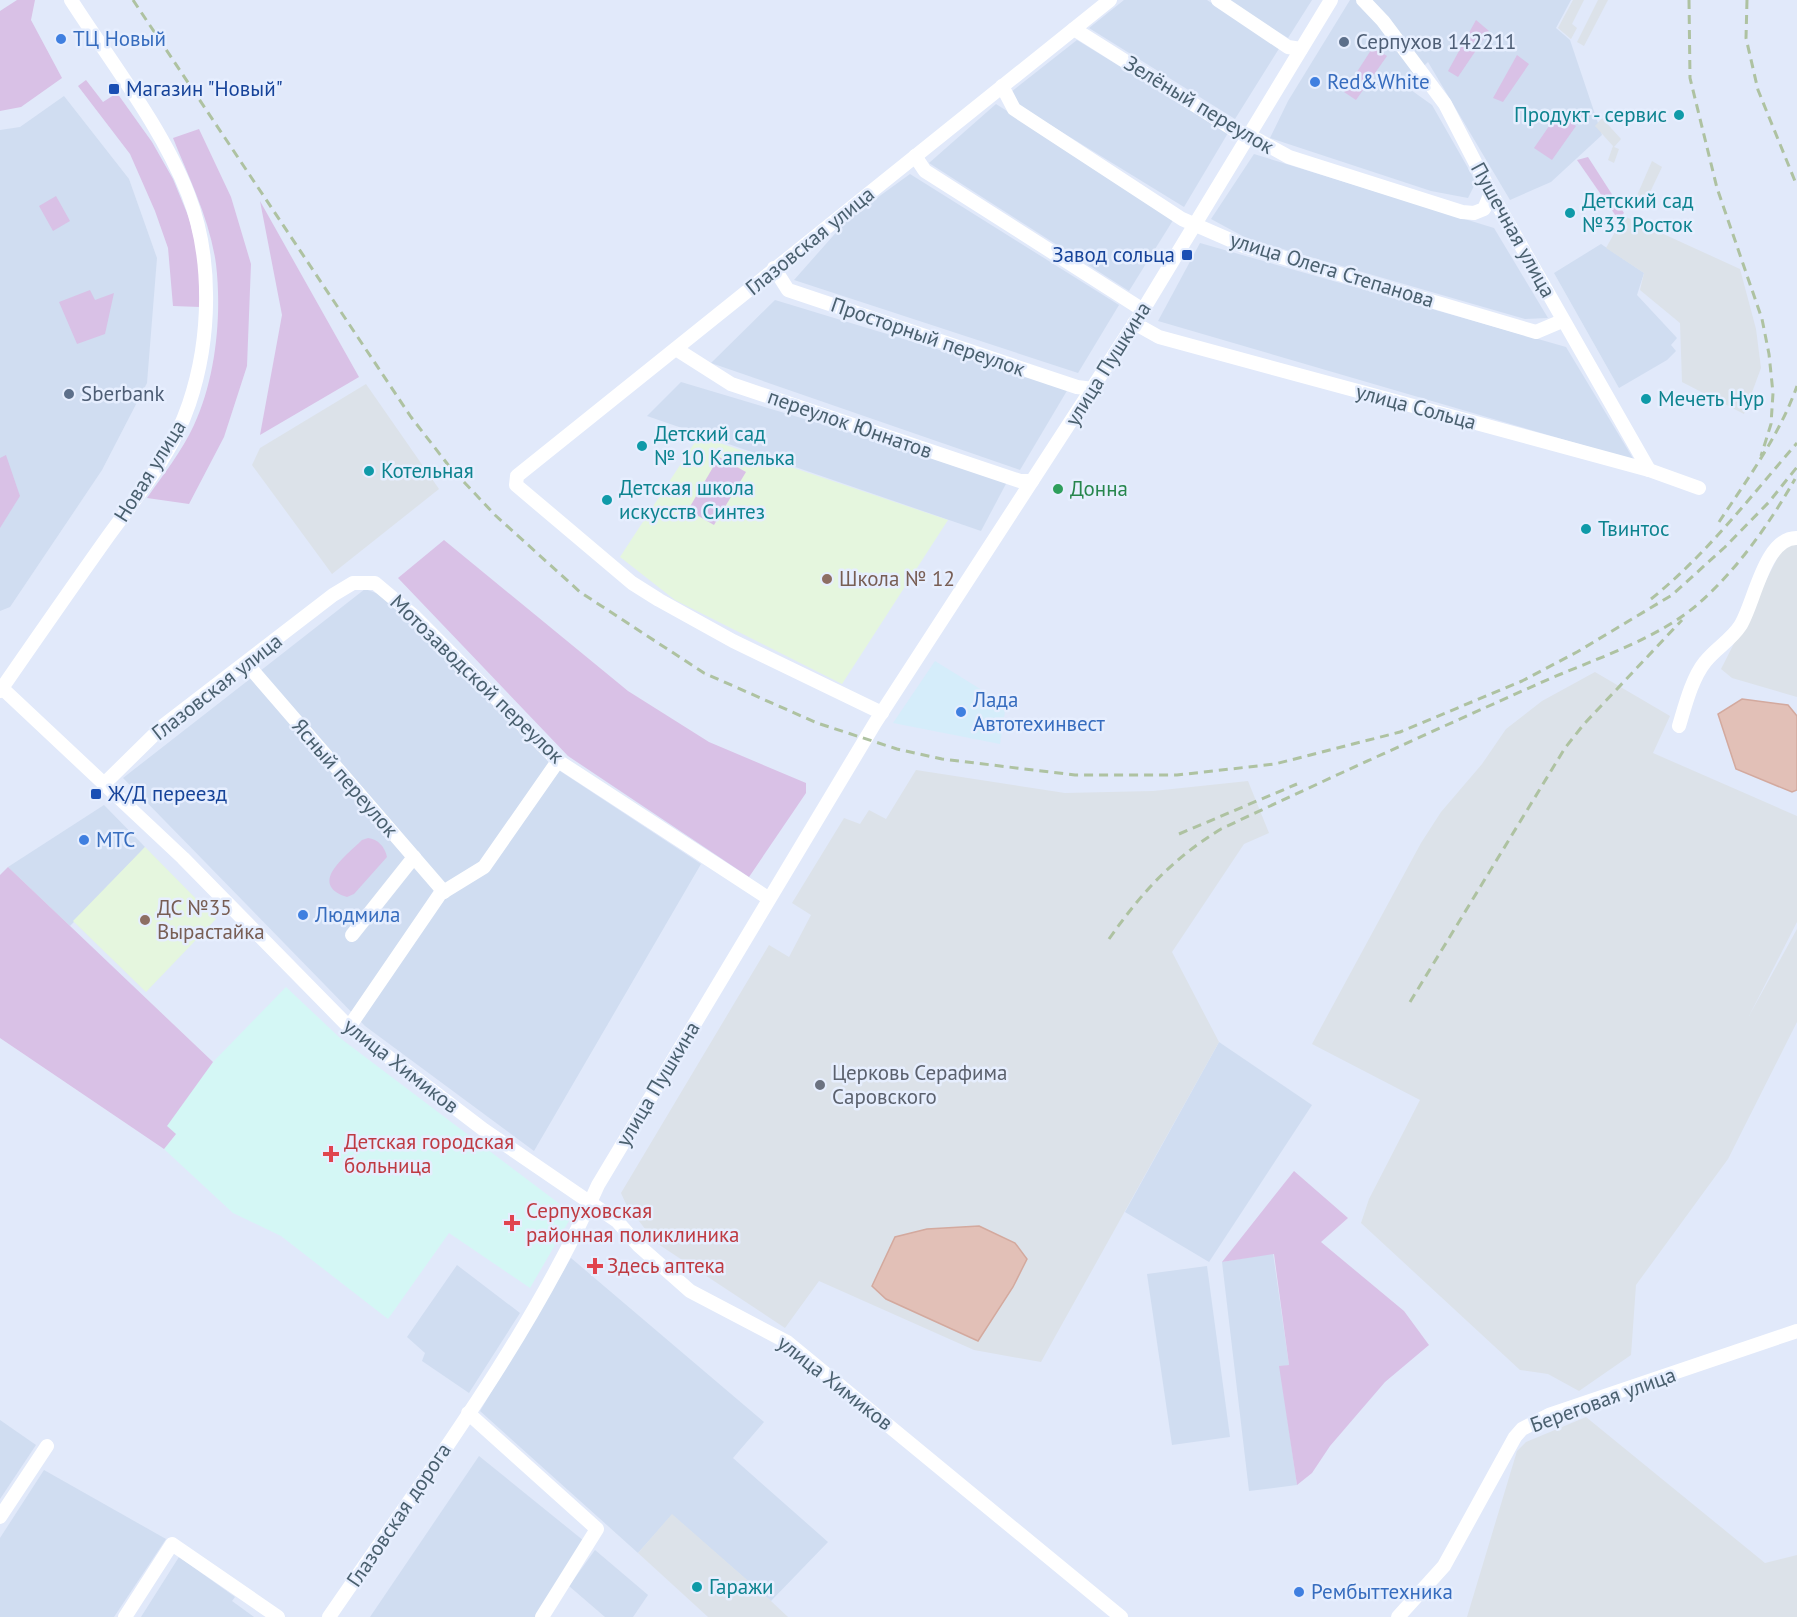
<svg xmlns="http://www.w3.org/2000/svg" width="1797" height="1617" viewBox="0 0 1797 1617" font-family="'PT Sans',sans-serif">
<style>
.residential{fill:#d0ddf1}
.commercial{fill:#d5edfa}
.industrial{fill:#dce2e9}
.education{fill:#e5f6de}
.medical{fill:#d4f7f5}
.green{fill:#d9c1e6}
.water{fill:#e2c0b7;stroke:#d3a99e;stroke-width:1.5}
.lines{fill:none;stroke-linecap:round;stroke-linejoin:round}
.minor{stroke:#fff;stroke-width:14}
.rail{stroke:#aec2a1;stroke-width:3;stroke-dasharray:9 6;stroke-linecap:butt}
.shop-dot{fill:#3f7fe0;stroke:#e6eefe;stroke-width:2}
.service-dot{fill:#5c6f8a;stroke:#e6eefe;stroke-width:2}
.transit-dot{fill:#1a4fb4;stroke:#e6eefe;stroke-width:2}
.culture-dot{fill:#0f9aa8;stroke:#e6eefe;stroke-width:2}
.leisure-dot{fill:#2e9e5b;stroke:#e6eefe;stroke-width:2}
.education-dot{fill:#8d6e63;stroke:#e6eefe;stroke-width:2}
.worship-dot{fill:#6b7280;stroke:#e6eefe;stroke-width:2}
.health-dot{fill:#e0444e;stroke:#e6eefe;stroke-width:2}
.labels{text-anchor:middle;stroke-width:5;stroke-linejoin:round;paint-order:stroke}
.shop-label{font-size:21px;fill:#366cbe;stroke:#e6eefe;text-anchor:start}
.service-label{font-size:21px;fill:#4e5e75;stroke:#e6eefe;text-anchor:start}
.transit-label{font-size:21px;fill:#164399;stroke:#e6eefe;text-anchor:start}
.street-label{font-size:21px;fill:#4a606f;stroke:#e6eefe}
.culture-label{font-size:21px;fill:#0d838f;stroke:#e6eefe;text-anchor:start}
.leisure-label{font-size:21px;fill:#27864d;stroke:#e6eefe;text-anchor:start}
.education-label{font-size:21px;fill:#785e54;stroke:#e6eefe;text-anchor:start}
.worship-label{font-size:21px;fill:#5b616d;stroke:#e6eefe;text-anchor:start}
.health-label{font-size:21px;fill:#be3a42;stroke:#e6eefe;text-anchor:start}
</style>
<rect width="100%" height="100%" fill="#e1e9fa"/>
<g class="residential">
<polygon points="1124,0 1207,0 1280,47 1235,119 1089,28"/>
<polygon points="1227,0 1312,0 1288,38"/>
<polygon points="1350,0 1571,0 1556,28 1570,40 1602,135 1551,182 1510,200 1428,62 1404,85 1432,105 1476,182 1468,198 1431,191 1270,138 1288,101"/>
<polygon points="1077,40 1228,133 1184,207 1021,107 1011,92"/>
<polygon points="64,96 129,179 157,258 147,383 102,470 10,607 0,611 0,130 20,127"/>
<polygon points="996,104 1175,217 1129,291 929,163"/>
<polygon points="1254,154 1494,228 1548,318 1525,319 1248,239 1211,219"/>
<polygon points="910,174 1119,305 1078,373 794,280 848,219"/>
<polygon points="1200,243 1566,347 1634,460 1158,321"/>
<polygon points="1601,244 1644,273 1637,295 1677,338 1671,345 1676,351 1667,360 1619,388 1554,273"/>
<polygon points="775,300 1068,389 1020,470 711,363"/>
<polygon points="681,382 1008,480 981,531 647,416"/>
<polygon points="365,589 384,596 560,771 701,864 534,1151 365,1026 123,778"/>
<polygon points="104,805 145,847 70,926 8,867"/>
<polygon points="1219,1042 1312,1105 1209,1262 1125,1212"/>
<polygon points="1273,1253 1289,1365 1280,1367 1297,1485 1249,1491 1222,1262"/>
<polygon points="571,1258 764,1422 733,1458 828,1542 771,1601 672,1515 638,1553 480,1411"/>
<polygon points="457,1265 520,1313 469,1393 422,1361 425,1353 407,1337"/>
<polygon points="1207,1266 1230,1437 1172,1445 1147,1274"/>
<polygon points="0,1420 36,1445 0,1499"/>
<polygon points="479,1456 584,1541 536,1617 370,1617"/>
<polygon points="44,1470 166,1539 114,1617 0,1617 0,1538"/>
<polygon points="595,1550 648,1595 633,1617 605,1617 569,1586"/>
<polygon points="179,1557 235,1597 232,1601 254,1617 141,1617"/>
</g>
<polygon class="commercial" points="935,661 1006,705 1000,744 893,723"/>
<g class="industrial">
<polygon points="1573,0 1584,0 1572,24 1577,28 1571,39 1558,28"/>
<polygon points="1598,0 1608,0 1584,46 1577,42"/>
<polygon points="1602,118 1621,139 1614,147 1619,149 1614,163 1608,160 1613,146 1595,126"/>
<polygon points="1652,161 1662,167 1644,205 1635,200"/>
<polygon points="1624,216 1740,269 1756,329 1761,368 1744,414 1682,382 1680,323 1640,290 1644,273 1606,248"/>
<polygon points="366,384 439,489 332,574 252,465 260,448"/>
<polygon points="1793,540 1797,541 1797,697 1732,678 1721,669 1780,553"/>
<polygon points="1595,672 1670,716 1653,753 1797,816 1797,922 1749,1016 1797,929 1797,1022 1728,1159 1636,1285 1631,1355 1579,1391 1548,1374 1520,1370 1361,1223 1369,1199 1420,1100 1312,1044 1421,843 1441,812 1482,764 1506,729 1542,701"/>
<polygon points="916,770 1065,793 1153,791 1248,781 1269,833 1244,844 1172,952 1219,1042 1041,1362 974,1350 819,1281 785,1328 655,1242 626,1204 621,1193 769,945 789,957 811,915 792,903 844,818 860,824 869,810 886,819"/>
<polygon points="1586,1417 1765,1563 1797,1555 1797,1617 1467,1617 1517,1451 1526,1442"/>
<polygon points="672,1514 771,1601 788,1617 708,1617 638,1553"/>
</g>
<g class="education">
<polygon points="699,436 948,520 842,684 675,600 620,557"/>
<polygon points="145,847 216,919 146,992 73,921"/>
</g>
<polygon class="medical" points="286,987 340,1038 573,1214 530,1288 449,1233 388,1319 281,1236 233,1213 164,1149 176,1135 166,1126 213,1062"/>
<g class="green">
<polygon points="17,0 35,0 31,20 62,78 21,107 0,111 0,11"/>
<polygon points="1476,20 1489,31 1458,77 1448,71"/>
<polygon points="1373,47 1387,56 1356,100 1344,92"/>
<polygon points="1517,55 1529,64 1503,102 1493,98"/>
<polygon points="86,80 103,102 117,93 152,142 173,179 189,218 199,257 200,307 173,306 168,248 155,211 130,154 78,86"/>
<polygon points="1558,113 1576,126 1552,160 1534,148"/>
<path d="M199 129 231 197 251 264 247 366 224 437 189 504 147 498C163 475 182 451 194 425 216 378 222 315 216 264 210 220 189 178 173 138Z"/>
<polygon points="1588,157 1624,213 1618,219 1577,160"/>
<polygon points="56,196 70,221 53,231 39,206"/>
<polygon points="260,201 359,377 260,435 282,315"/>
<polygon points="90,290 95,300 114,293 105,334 77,344 59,302"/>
<polygon points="6,455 20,496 0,528 0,458"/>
<polygon points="719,457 746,472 714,525 688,510"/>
<polygon points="444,540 628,691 709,742 806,783 806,793 749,877 568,756 398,578"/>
<path d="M368 838C378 839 385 847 387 857L354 894 347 897C307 884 346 856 362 840Z"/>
<polygon points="8,867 213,1062 167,1126 176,1134 164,1149 0,1038 0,875"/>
<polygon points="1294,1171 1348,1218 1321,1242 1404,1311 1429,1345 1385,1382 1330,1446 1312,1473 1297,1485 1279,1366 1289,1365 1274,1254 1222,1262"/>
</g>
<g class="water">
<polygon points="1742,699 1788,705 1797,716 1797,790 1792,792 1736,769 1718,714"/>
<polygon points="979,1226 1015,1243 1027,1259 1013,1287 978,1341 886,1299 872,1286 895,1237 927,1229"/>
</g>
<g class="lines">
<g class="minor">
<polyline points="1218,0 1288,47 1301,49"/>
<polyline points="1363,0 1383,21 1445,104 1491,193 1649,470"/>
<polyline points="1074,29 1236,131 1249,135 1289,157 1462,212 1474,213 1484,209 1491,193"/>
<polyline points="1002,86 1014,109 1182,219 1244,246 1536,332 1562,321"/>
<polyline points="915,156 925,171 1143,310"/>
<polyline points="774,268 788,290 1077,387 1093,389"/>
<polyline points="1134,323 1159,337 1649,470 1699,488"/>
<polyline points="676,349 731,384 1020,481 1032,481"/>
<polyline points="246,663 444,892"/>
<polyline points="2,688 183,858 349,1027 484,1130 617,1221 638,1245 690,1291 787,1342 1121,1617"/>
<path d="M0 691C36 639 72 587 109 535 139 494 173 452 189 404 211 339 213 258 188 194 162 127 110 61 71 0"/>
<polyline points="882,713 733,641 659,600 632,583 516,485 517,476 1110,0"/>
<path d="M1679 726C1685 706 1692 678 1705 662 1715 649 1731 640 1740 626 1754 605 1764 537 1797 538"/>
<polyline points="105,783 164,725 333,595 353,583 375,583 413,615 558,761 768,898"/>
<polyline points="352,935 414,857"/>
<polyline points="349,1027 440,894 484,867 558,761"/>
<polyline points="468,1413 597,1529 542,1617"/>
<polyline points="0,1517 47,1446"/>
<polyline points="125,1617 172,1544 278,1617"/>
<path d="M329 1617C424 1478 530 1339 598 1185L875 723 1143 310 1331 0"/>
<polyline points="1398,1617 1444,1566 1515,1437 1522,1429 1549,1415 1797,1331"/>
</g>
<g class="rail">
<polyline points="133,0 411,417 449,466 495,515 580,592 704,673 817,723 897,749 942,759 1075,775 1177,775 1275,764 1400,732 1522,681 1577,652 1672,595 1725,547 1769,502 1797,467"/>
<polyline points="1689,0 1690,78 1717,188 1762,319 1769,354 1773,393 1771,424 1761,456"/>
<polyline points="1747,0 1746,38 1758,90 1797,186"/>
<path d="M1719 522C1747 480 1780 434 1797 386"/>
<path d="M1651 599C1706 555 1751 496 1797 443"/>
<polyline points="1179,834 1297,784"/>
<path d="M1109 939C1142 892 1172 859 1221 829 1327 779 1433 731 1540 683 1589 661 1657 640 1698 604 1737 570 1770 523 1795 479"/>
<polyline points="1410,1002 1565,748 1584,724 1682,620"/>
</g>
</g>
<g class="shop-dot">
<circle cx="61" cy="39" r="6"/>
<circle cx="1315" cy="82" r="6"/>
<circle cx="961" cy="712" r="6"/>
<circle cx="84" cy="840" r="6"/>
<circle cx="303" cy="915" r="6"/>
<circle cx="1299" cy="1592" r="6"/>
</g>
<g class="service-dot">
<circle cx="1344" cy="42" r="6"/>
<circle cx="69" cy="394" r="6"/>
</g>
<g class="transit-dot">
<rect x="108" y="83" width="12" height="12" rx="3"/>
<rect x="1181" y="249" width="12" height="12" rx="3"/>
<rect x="90" y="788" width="12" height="12" rx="3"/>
</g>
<g class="culture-dot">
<circle cx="1679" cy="115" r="6"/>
<circle cx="1570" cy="213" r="6"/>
<circle cx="1646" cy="399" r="6"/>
<circle cx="642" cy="446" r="6"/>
<circle cx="369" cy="471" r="6"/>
<circle cx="607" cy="500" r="6"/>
<circle cx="1586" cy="529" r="6"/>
<circle cx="697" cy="1587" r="6"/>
</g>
<circle class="leisure-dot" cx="1058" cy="489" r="6"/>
<g class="education-dot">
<circle cx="827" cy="579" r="6"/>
<circle cx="145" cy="920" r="6"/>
</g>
<circle class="worship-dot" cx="820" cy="1085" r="6"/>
<g class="health-dot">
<path d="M328 1145h6v6h6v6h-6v6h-6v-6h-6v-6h6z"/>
<path d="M509 1214h6v6h6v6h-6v6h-6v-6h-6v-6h6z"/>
<path d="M592 1257h6v6h6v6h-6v6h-6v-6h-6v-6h6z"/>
</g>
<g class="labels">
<g class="shop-label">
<text x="73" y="46">ТЦ Новый</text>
<text x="1327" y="89">Red&amp;White</text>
<text x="973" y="707">Лада<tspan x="973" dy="24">Автотехинвест</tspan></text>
<text x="96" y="847">МТС</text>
<text x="315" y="922">Людмила</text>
<text x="1311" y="1599">Рембыттехника</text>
</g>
<g class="service-label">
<text x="1356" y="49">Серпухов 142211</text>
<text x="81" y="401">Sberbank</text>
</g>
<g class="transit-label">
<text x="126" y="96">Магазин "Новый"</text>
<text x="1175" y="262" text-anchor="end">Завод сольца</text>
<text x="108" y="801">Ж/Д переезд</text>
</g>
<g class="street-label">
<text transform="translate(1199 105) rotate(31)" y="7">Зелёный переулок</text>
<text transform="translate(1513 230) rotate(61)" y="7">Пушечная улица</text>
<text transform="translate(810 241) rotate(-39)" y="7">Глазовская улица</text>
<text transform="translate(1332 270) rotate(17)" y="7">улица Олега Степанова</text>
<text transform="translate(928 337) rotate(19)" y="7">Просторный переулок</text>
<text transform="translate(1108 364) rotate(-58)" y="7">улица Пушкина</text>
<text transform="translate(1416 407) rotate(15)" y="7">улица Сольца</text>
<text transform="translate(850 424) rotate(19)" y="7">переулок Юннатов</text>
<text transform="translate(150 471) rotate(-58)" y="7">Новая улица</text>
<text transform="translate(477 679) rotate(44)" y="7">Мотозаводской переулок</text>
<text transform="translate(217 687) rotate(-38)" y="7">Глазовская улица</text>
<text transform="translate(345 778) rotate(49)" y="7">Ясный переулок</text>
<text transform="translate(401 1066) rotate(38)" y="7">улица Химиков</text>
<text transform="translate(658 1084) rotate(-59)" y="7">улица Пушкина</text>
<text transform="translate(835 1383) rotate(38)" y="7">улица Химиков</text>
<text transform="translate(1603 1400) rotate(-20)" y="7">Береговая улица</text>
<text transform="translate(399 1515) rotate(-56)" y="7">Глазовская дорога</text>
</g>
<g class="culture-label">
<text x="1667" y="122" text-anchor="end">Продукт - сервис</text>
<text x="1582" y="208">Детский сад<tspan x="1582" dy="24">№33 Росток</tspan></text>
<text x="1658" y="406">Мечеть Нур</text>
<text x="654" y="441">Детский сад<tspan x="654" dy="24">№ 10 Капелька</tspan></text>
<text x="381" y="478">Котельная</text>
<text x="619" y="495">Детская школа<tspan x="619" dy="24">искусств Синтез</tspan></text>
<text x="1598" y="536">Твинтос</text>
<text x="709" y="1594">Гаражи</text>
</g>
<g class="leisure-label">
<text x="1070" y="496">Донна</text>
</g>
<g class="education-label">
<text x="839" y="586">Школа № 12</text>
<text x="157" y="915">ДС №35<tspan x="157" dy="24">Вырастайка</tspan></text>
</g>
<g class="worship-label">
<text x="832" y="1080">Церковь Серафима<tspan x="832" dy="24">Саровского</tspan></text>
</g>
<g class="health-label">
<text x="344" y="1149">Детская городская<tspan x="344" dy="24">больница</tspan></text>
<text x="526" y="1218">Серпуховская<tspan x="526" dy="24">районная поликлиника</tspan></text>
<text x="607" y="1273">Здесь аптека</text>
</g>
</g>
</svg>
